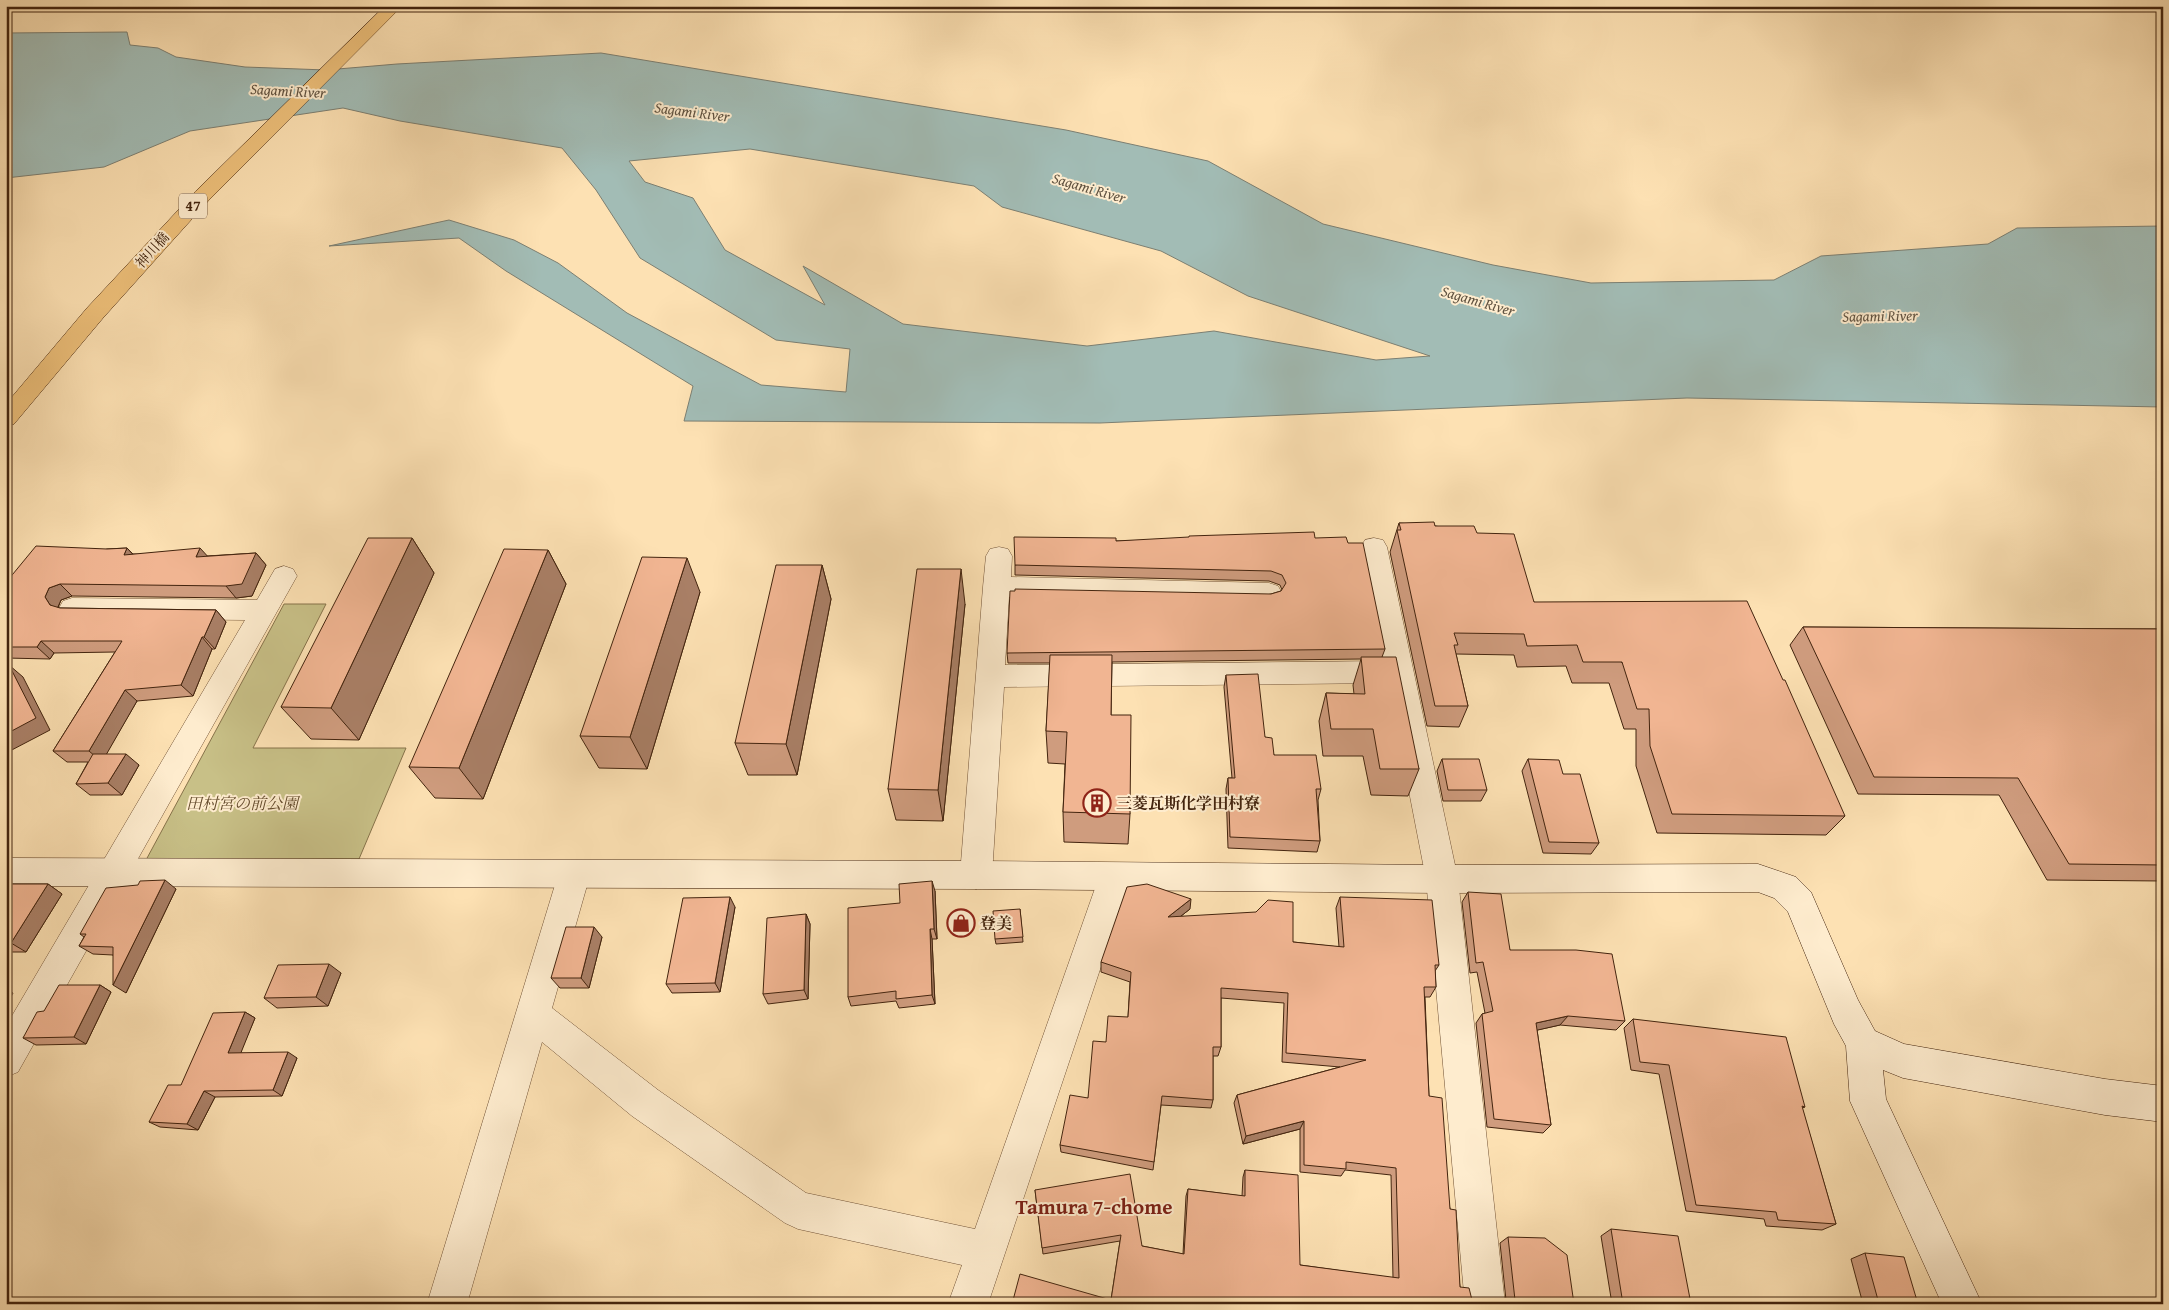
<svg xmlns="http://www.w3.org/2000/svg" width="2169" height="1310" viewBox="0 0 2169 1310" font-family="'Gentium Book Plus','Noto Serif JP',serif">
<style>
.green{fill:#c8c087;stroke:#86724a}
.water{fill:#a2bcb5;stroke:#7c7f72;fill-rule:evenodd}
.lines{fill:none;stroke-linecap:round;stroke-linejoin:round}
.street-casing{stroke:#725337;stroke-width:1}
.secondary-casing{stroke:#43240e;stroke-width:1}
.primary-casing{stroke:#43240e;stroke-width:1}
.street{fill:#feecce;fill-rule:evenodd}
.secondary{fill:#feecce;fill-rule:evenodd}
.primary{fill:#eec07a;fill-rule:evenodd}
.wall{fill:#cf9c7e;stroke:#43240e}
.shaded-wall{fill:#a97f66;stroke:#43240e}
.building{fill:#f1b592;stroke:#43240e}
.labels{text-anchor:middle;stroke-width:4;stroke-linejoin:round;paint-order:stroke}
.far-street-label{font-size:14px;fill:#43240e;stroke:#feecce}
.far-water-label{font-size:15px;font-style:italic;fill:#605240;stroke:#feecce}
.shield{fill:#feecce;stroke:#7b6048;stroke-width:1}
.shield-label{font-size:15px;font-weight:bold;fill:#43240e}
.park-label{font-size:16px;font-style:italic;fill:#644b2c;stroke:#feecce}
.poi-label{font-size:16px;font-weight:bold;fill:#43240e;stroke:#feecce;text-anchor:start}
.near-neighbourhood-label{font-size:21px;font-weight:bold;fill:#7a1f14;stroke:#feecce}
</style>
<rect width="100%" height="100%" fill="#fde1b3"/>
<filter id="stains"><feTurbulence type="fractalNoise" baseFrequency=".004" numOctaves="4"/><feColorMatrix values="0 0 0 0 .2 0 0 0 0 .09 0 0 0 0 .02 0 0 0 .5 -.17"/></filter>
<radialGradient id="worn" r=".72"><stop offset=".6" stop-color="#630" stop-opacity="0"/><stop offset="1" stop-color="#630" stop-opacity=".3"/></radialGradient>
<polygon class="green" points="284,604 326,604 253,748 406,748 359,859 146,860"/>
<path class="water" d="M127 32 130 45 158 48 176 57 245 67 326 70 397 64 601 53 1066 130 1208 161 1323 224 1493 265 1591 283 1774 280 1821 256 1988 244 2017 228 2163 226V407L1687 398 1100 423 684 421 693 386 506 271 459 238 329 246 449 220 514 240 558 263 627 313 761 385 846 392 850 349 776 340 640 258 596 190 562 148 400 121 343 108 190 131 104 167 6 178V33ZM750 149 974 186 1002 207 1161 251 1248 296 1430 356 1376 360 1214 331 1087 346 903 324 803 266 825 305 725 250 693 198 645 182 629 161Z"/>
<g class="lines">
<g class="street-casing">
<g id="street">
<polygon points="1374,538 1383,540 1387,547 1458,879 1505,1304 1465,1304 1426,879 1388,683 1004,687 992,875 987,885 976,889 965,885 960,875 983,587 986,556 990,549 999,547 1008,549 1012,556 1011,577 1269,583 1278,586 1282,593 1278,600 1269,603 1009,597 1005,665 1384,661 1361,547 1365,540"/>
<polygon points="284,566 293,569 297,576 18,1072 6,1077 6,1026 245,620 72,618 63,615 59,608 63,601 72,598 257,600 275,569"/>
<polygon points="574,861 585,865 590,875 552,1008 658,1090 806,1193 975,1229 1099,877 1104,867 1115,863 1126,867 1131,877 988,1304 948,1304 962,1265 798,1229 785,1223 632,1116 542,1042 467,1304 427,1304 558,875 563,865"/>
</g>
</g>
<g class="secondary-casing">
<polygon id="secondary" points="6,858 976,861 1442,865 1758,864 1796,877 1811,892 1858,1000 1875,1031 1904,1044 2105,1079 2163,1086 2163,1122 2105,1115 1903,1078 1883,1070 1886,1099 1982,1304 1942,1304 1850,1101 1846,1046 1834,1024 1788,912 1774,898 1758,892 1442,893 976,889 6,886"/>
</g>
<g class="primary-casing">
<polygon id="primary" points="385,6 402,6 209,200 103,318 14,424 6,427 6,404 87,308 195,192"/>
</g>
<use href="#street" class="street"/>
<use href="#secondary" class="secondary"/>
<use href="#primary" class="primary"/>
</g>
<g class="wall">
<polygon points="1399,523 1435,526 1477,533 1534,602 1845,816 1826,835 1657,833 1636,766 1636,729 1624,729 1609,683 1572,683 1566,666 1517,667 1514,655 1456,654 1468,706 1459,727 1427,726 1390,552"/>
<polygon points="412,538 434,573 359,740 311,739 281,707"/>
<polygon points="1315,538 1385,649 1382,657 1419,769 1408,796 1371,795 1363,756 1323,756 1319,721 1326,693 1354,694 1353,685 1361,659 1112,662 1111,715 1130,814 1128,844 1064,842 1063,812 1065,764 1048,763 1046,731 1050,663 1008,663 1007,653 1271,594 1281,591 1282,590 1280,585 1269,581 1015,575 1015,565 1116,541"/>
<polygon points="127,548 133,554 207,556 256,553 266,565 252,596 236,598 72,596 61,600 58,608 60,608 216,610 226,622 215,649 212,649 193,696 137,701 106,754 139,765 122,795 90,795 76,784 88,762 67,762 53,751 115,652 54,653 50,659 6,658 6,580 107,549"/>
<polygon points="548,550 566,584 483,799 435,798 409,767"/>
<polygon points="822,565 831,599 797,775 748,775 735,743"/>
<polygon points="700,592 647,769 599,768 580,736"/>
<polygon points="965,604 943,821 896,820 888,789"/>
<polygon points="1803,627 2163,629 2163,881 2047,880 1999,795 1858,794 1790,645"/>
<polygon points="1226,675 1265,737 1274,755 1321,789 1318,800 1320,841 1317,852 1228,848 1226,789 1228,778 1232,778 1224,687"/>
<polygon points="1442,759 1487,790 1481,801 1443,801 1437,771"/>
<polygon points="1528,759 1563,774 1599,843 1591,854 1543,853 1522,771"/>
<polygon points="6,884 48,884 62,894 26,952 8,952 6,950"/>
<polygon points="176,889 126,993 113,955 93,954 79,946 84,937 80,934"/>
<polygon points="935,891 937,939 932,939 935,1004 899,1008 896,1001 851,1006 848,997 900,903"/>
<polygon points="1468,892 1510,950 1625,1021 1616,1030 1560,1025 1537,1030 1551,1125 1543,1133 1487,1127 1476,1023 1482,1014 1485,1013 1477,972 1470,973 1462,902"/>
<polygon points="1340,897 1439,965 1435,971 1436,987 1430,997 1425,997 1429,1096 1450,1209 1460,1287 1472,1300 1506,1300 1500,1243 1508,1237 1574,1304 1111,1300 1120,1241 1043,1254 1035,1190 1142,1246 1183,1254 1186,1196 1188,1189 1242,1196 1243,1177 1245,1170 1300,1265 1393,1278 1391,1175 1345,1170 1341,1176 1300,1172 1300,1129 1243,1144 1234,1103 1237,1095 1340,1067 1282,1062 1284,1003 1221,998 1221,1047 1218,1056 1213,1056 1213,1100 1211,1108 1161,1105 1153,1170 1061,1152 1060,1145 1088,1098 1106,1042 1128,1017 1130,982 1101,972 1101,962 1190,909 1181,916 1293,942 1339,947 1336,908"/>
<polygon points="735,907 720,992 672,993 666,984"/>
<polygon points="1020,909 1023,942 996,944 995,939"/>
<polygon points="806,914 810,924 808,999 768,1004 763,994"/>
<polygon points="602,937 589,988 560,988 551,978"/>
<polygon points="341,973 328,1006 277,1008 264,998"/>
<polygon points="100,985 111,992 86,1044 36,1045 23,1038 44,1011"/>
<polygon points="245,1012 255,1018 240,1053 297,1058 282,1096 215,1097 198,1130 160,1127 149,1122"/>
<polygon points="1633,1019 1805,1107 1802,1108 1836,1224 1822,1230 1766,1226 1764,1219 1686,1211 1659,1074 1631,1070 1624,1028"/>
<polygon points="1611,1229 1691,1304 1612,1304 1601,1236"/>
<polygon points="1865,1253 1918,1304 1863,1304 1851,1259"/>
</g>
<g class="shaded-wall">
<polygon points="412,538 434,573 359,740 331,708"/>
<polygon points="127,548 138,560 124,555"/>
<polygon points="200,548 211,560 196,557"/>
<polygon points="548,550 566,584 483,799 459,768"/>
<polygon points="256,553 266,565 252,596 236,598 226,586"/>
<polygon points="687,558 700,592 647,769 630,737"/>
<polygon points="822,565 831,599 797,775 786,744"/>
<polygon points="961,569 965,604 943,821 938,790"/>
<polygon points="60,584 72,596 61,600 57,609 50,605 45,597 49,588"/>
<polygon points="216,610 226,622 215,649 204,637"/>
<polygon points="202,637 212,649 193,696 181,685"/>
<polygon points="41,641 54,653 50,659 37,647"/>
<polygon points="9,665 23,677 50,730 6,753"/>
<polygon points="125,690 137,701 102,762 89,751"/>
<polygon points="126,754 139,765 122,795 108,783"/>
<polygon points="165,880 176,889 126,993 113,985"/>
<polygon points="932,881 935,891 937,939 934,929"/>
<polygon points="48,884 62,894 26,952 11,943"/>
<polygon points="730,897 735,907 720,992 715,983"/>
<polygon points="1191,899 1190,909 1167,927 1168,917"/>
<polygon points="806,914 810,924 808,999 804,990"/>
<polygon points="594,927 602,937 589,988 581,978"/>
<polygon points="930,929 932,939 935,1004 932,995"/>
<polygon points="329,964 341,973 328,1006 316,997"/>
<polygon points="100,985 111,992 86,1044 74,1037"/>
<polygon points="6,989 13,993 6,1006"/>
<polygon points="245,1012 255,1018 238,1060 228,1053"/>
<polygon points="1568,1016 1560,1025 1529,1032 1536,1023"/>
<polygon points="288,1052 297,1058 282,1096 273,1090"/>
<polygon points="204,1091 215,1097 198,1130 187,1124"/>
<polygon points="1304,1121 1300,1129 1243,1144 1246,1136"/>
</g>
<g class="building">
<polygon points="1434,522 1435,526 1474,526 1477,533 1514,534 1534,602 1747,601 1783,680 1785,680 1845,816 1672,814 1650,746 1649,709 1637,709 1622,662 1583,662 1577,645 1527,646 1524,634 1454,633 1458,645 1454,645 1468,706 1435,706 1397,530 1401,530 1399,523"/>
<polygon points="1314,532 1315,538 1346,537 1348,543 1363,543 1385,649 1007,653 1010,591 1015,591 1015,589 1271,594 1281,591 1286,583 1282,575 1271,571 1015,565 1014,537 1116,538 1116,541 1189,537 1189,536"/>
<polygon points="368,538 412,538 331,708 281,707"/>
<polygon points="36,546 107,549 127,548 124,555 200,548 196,557 256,553 242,584 226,586 60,584 49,588 45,597 50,605 60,608 216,610 204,637 202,637 181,685 125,690 89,751 53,751 122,641 41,641 37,647 6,647 6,580 8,580"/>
<polygon points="504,549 548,550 459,768 409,767"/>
<polygon points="642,557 687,558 630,737 580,736"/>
<polygon points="776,565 822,565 786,744 735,743"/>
<polygon points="917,569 961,569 938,790 888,789"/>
<polygon points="1803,627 2163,629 2163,865 2069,864 2018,778 1874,777"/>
<polygon points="1050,655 1112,655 1111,715 1131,715 1130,814 1063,812 1067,732 1046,731"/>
<polygon points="1361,657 1396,657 1419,769 1380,769 1373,729 1331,729 1326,693 1365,694"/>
<polygon points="9,665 36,718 6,734 6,666"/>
<polygon points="1258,674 1265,737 1272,738 1274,755 1316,755 1321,789 1316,789 1320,841 1230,837 1228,778 1235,778 1226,675"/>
<polygon points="93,754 126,754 108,783 76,784"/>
<polygon points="1442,759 1479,759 1487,790 1448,790"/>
<polygon points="1528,759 1559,760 1563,774 1580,774 1599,843 1549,842"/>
<polygon points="165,880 113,985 113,947 79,946 86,934 80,934 106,888 138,885 140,881"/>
<polygon points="932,881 934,929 930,929 932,995 896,999 896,991 848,997 848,908 900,903 899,884"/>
<polygon points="6,884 48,884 11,943 6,943"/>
<polygon points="1147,884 1191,899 1168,917 1256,912 1268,900 1293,902 1293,942 1344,947 1340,897 1432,900 1439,965 1435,965 1436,987 1424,987 1429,1096 1442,1098 1450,1209 1456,1210 1460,1287 1469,1288 1472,1300 1515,1300 1508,1237 1545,1238 1567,1255 1574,1304 1012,1304 1020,1274 1111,1300 1121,1235 1042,1248 1035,1190 1130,1174 1142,1246 1184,1254 1188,1189 1245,1196 1245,1170 1298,1175 1300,1265 1399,1278 1396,1168 1346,1162 1346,1169 1304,1165 1304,1121 1246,1136 1237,1095 1366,1060 1286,1053 1288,993 1221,988 1221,1047 1213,1047 1213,1100 1162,1096 1154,1162 1060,1145 1070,1095 1088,1098 1093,1041 1106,1042 1108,1016 1128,1017 1131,972 1101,962 1127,887"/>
<polygon points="1468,892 1501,894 1510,950 1576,950 1612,954 1625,1021 1568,1016 1536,1023 1551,1125 1494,1119 1482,1014 1493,1011 1483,962 1476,963"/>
<polygon points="730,897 715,983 666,984 683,898"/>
<polygon points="1020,909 1023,937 995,939 993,911"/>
<polygon points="806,914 804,990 763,994 767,918"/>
<polygon points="566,927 594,927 581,978 551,978"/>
<polygon points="329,964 316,997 264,998 278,965"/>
<polygon points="59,985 100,985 74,1037 23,1038 37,1012 44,1011"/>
<polygon points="245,1012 228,1053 288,1052 273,1090 204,1091 187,1124 149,1122 168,1085 181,1085 213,1013"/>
<polygon points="1633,1019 1786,1037 1805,1107 1802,1106 1836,1224 1778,1220 1776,1212 1696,1205 1669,1065 1640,1062"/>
<polygon points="1611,1229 1678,1236 1691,1304 1623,1304"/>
<polygon points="1865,1253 1904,1257 1918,1304 1882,1304 1880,1301 1878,1300"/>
</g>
<defs>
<g id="building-ring" transform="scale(1.4375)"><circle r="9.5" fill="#feecce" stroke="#8f2418" stroke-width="1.5"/><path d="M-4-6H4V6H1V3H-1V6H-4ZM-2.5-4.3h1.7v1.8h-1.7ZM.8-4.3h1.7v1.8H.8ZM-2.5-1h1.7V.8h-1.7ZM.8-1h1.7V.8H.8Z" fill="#8f2418"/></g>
<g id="shop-ring" transform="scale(1.4375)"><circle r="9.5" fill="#feecce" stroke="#8f2418" stroke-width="1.5"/><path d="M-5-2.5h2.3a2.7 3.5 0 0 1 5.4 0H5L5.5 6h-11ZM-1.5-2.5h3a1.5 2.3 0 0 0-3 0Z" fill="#8f2418"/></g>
</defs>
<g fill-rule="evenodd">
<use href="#building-ring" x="1097" y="803"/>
<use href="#shop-ring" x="961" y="923"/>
</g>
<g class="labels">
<g class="far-street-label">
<text transform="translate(152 250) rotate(-48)" y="5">神川橋</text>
</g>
<g class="far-water-label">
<text transform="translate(288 91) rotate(3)" y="5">Sagami River</text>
<text transform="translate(692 112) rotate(7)" y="5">Sagami River</text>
<text transform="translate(1089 188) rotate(16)" y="5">Sagami River</text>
<text transform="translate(1478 301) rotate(16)" y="5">Sagami River</text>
<text transform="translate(1880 316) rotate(-1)" y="5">Sagami River</text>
</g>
<rect class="shield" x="179" y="193.5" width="28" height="25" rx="4"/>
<g class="shield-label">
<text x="193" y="211">47</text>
</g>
<g class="park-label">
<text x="242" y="809">田村宮の前公園</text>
</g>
<g class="poi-label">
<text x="1116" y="809">三菱瓦斯化学田村寮</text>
<text x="980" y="929">登美</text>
</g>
<g class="near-neighbourhood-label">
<text x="1094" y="1214">Tamura 7-chome</text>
</g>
</g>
<rect width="2169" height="1310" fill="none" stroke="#fde1b3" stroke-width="25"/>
<rect x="8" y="8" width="2154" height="1295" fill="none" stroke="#43240e" stroke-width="2.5"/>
<rect x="12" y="12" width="2144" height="1285" fill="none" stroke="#43240e"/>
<rect width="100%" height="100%" filter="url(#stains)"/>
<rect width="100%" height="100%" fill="url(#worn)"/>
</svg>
